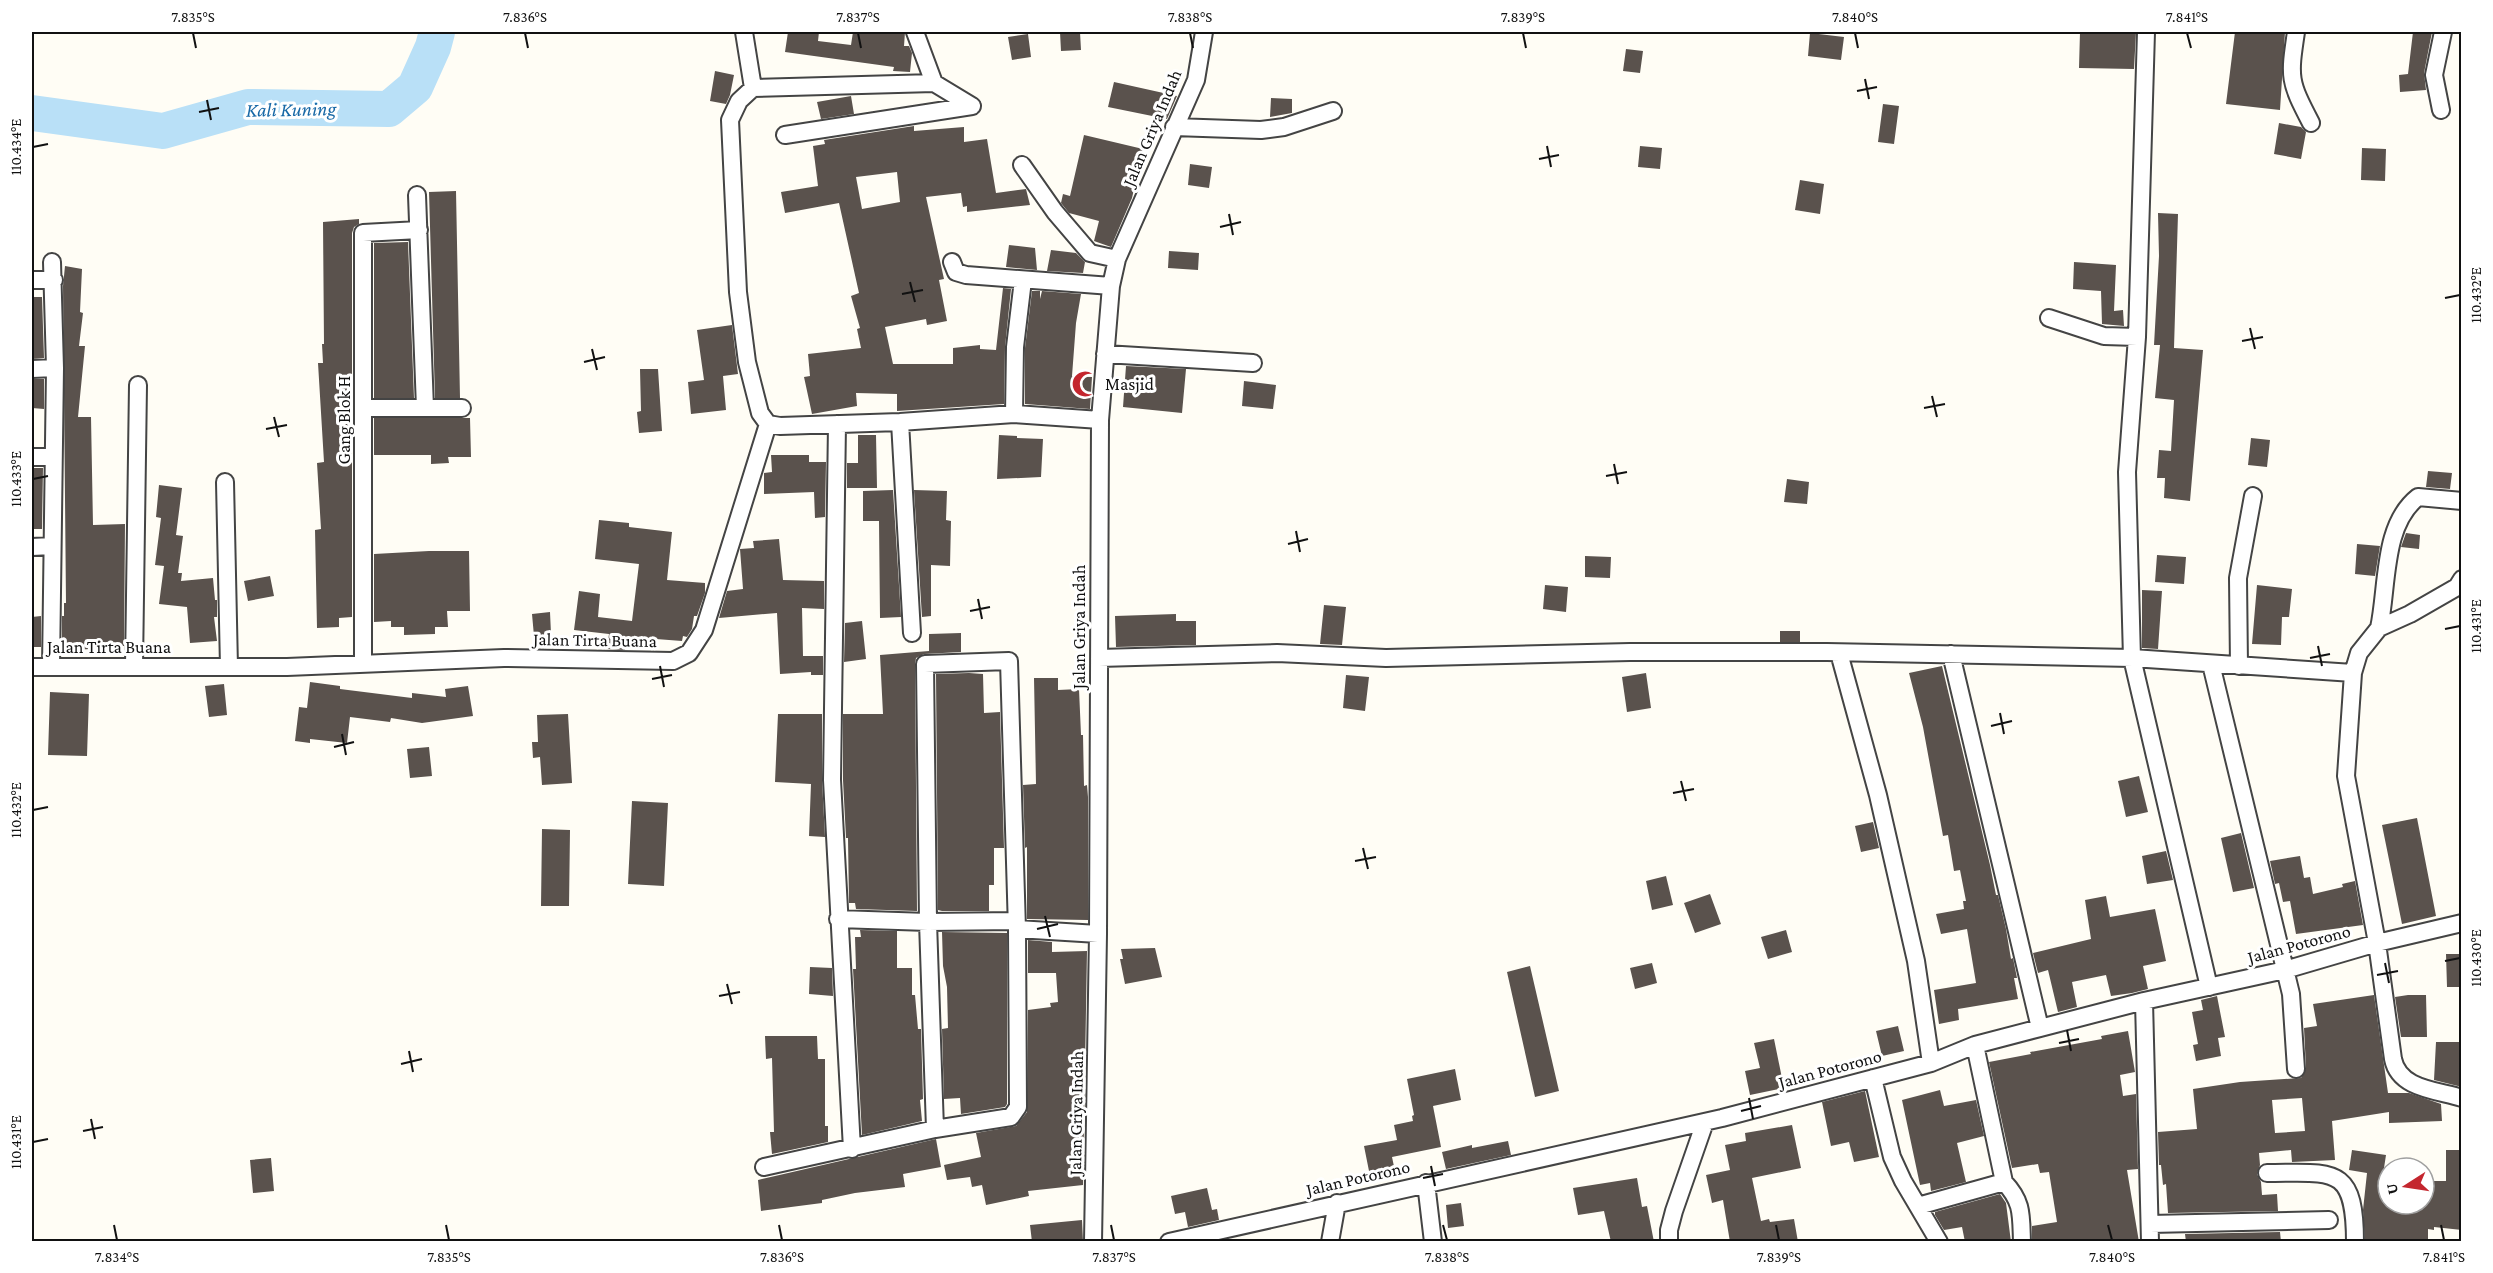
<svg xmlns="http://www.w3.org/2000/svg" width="2493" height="1273" font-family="'Crimson Pro',serif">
  <rect width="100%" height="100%" fill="#fffdf5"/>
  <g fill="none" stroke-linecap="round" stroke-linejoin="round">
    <path stroke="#b9e0f7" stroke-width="36" d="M32 113 163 131 248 107 389 109 415 87 433 47 437 32"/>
  </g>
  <path fill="#5a524d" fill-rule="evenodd" d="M788 32H819L818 41 851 45 853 32H905L904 46H909L912 53 910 72 893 71 894 67 785 52Z
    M1060 32H1080L1081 50 1061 51Z
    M2080 32H2136L2134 69 2079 68Z
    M2235 32H2285L2280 110 2226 104Z
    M2413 32H2432L2424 73 2426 90 2400 92 2399 75 2408 74Z
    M1810 33 1844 37 1841 60 1808 56Z
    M1028 34 1031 57 1012 60 1008 37Z
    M1626 49 1643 51 1640 73 1623 71Z
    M715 71 734 75 730 95 726 104 710 101Z
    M1114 82 1177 96 1167 119 1108 107Z
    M851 96 854 114 821 119 817 102Z
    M1271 98 1292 99V113L1270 117Z
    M1883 104 1899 106 1894 144 1878 142Z
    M2279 123 2301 127 2306 132 2301 159 2274 154Z
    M914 126V131L964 127V142L987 139 996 193 1026 189 1030 205 967 212V206L963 207 961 193 926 197 944 279 939 280 947 321 927 325 926 319 885 327 893 364H953V348L980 345V349L996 350 1003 288 1011 289 1005 347 1004 404 897 411V394L856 393 857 406 812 414 804 377 810 376 808 354 861 348 857 329 860 328 851 296 859 293 839 203 785 213 781 192 818 186 813 146 825 144 824 140ZM897 172 900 202 862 209 856 177Z
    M1084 135 1143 149 1132 198 1111 247 1094 241 1099 221 1069 213 1061 203 1063 194 1070 196Z
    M1640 146 1662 148 1660 169 1638 167Z
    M2362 148 2386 149 2385 181 2361 180Z
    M1190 164 1212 167 1209 188 1188 185Z
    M1800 180 1824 184 1820 214 1795 210Z
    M456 191 460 398H435L429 192Z
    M2158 213 2178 214 2174 348 2203 350 2190 501 2164 498 2165 478H2157L2159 450 2171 451 2174 400 2155 398 2160 345H2154L2159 256Z
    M359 219V224L354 227 352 233V617L339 618V627L317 628 315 530 321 529 317 463 324 462 318 363H323L322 344H324L323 222Z
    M408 242 414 398H374V243Z
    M1009 245 1035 248 1037 270 1006 267Z
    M1051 250 1076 253 1085 262 1083 273 1047 271Z
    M1169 251 1199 253 1198 270 1168 268Z
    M2074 262 2116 265 2114 311 2123 310 2124 326 2102 324 2101 291 2073 289Z
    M65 266 82 269 80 312 83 313 79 346H85L78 417H91L93 525 125 524 124 646H93V649L65 650V646H62V616H64V603H66L63 286Z
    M1032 291H1040V299L1042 291 1081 294 1076 323 1072 376 1092 377 1090 409 1025 404V348Z
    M32 297H42L44 358 32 359Z
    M732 325 738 374 723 376 726 410 691 414 688 382 704 380 697 330Z
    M1126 366 1186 369 1182 413 1123 407Z
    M640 369H658L662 431 639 433 637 412 641 411Z
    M32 379H44V409L32 408Z
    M1244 381 1276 385 1273 409 1242 406Z
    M374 418H470L471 457H448L449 463 431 464V455H374Z
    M858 435H876L877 488H847V463H858Z
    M999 435 1017 436V438L1043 439 1041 477 997 479Z
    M2251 438 2270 440 2267 467 2248 465Z
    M771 455H809V462H826L825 517 815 518 814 492 764 494V473L772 472Z
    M32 468H43L42 529H32Z
    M2428 471 2452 473 2450 489 2426 487Z
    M1787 479 1809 482 1807 504 1784 502Z
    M159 485 182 488 176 535 183 536 178 573H182L181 581 213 578 215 600H217V617H214L217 641 190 643 187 607 159 604 164 566 155 565 161 518 156 517Z
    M893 490 901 617 880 618 879 521H863V491Z
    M914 490 947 491 946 520 951 521 950 566 931 565V616L922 617Z
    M599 520 629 523V527L672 532 667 580 705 583V593L697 616H694L692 629 687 637 683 636 682 641 656 639 655 647 626 644 625 650 607 649 609 634 574 630 579 591 600 594 598 617 632 621 639 564 595 559Z
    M2406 533 2420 535 2419 549 2401 547Z
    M779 539 783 580 824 581V609L802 608 803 656H823V675H811V672L780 674 777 613 719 618 727 591 743 589 740 549 754 548 753 541Z
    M2357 544 2380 546 2375 576 2355 574Z
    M429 551H469L470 611H447L448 627H435V634L404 635V627H391V621L374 622V554Z
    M2157 555 2186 557 2184 584 2155 582Z
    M1585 556 1611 557 1610 578 1585 577Z
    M270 576 274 596 248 601 244 581Z
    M1545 585 1568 587 1566 612 1543 609Z
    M2257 585 2292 589 2289 617H2282L2281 645 2252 644Z
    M2142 590 2162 591 2158 649 2142 648Z
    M1324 605 1346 607 1342 645 1320 644Z
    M550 612 551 634 534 636 532 614Z
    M1176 614V621H1196V645L1116 647 1115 616Z
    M41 616V647H32V617Z
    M862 621 866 659 844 662 845 623Z
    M1780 631H1800V642H1780Z
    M961 633V652L924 654 916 658 915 664 917 911 856 909 855 903H849L848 838H846L843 780V714H883L880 655 929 651V634Z
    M1942 666 1990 865 1996 895H1998L2006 929 2011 959 2013 958 2017 978H2014L2018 999 1958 1009 1959 1020 1939 1024 1934 990 1976 983 1967 929 1941 934 1936 914 1964 909 1963 901H1966L1960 870 1954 871 1948 835 1943 836 1923 727 1909 673Z
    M969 673 983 674 984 713 1000 712 1004 848H994V885H989V911H942L938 910 936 674Z
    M1646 673 1651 708 1627 712 1622 677Z
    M1346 675 1369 677 1365 711 1343 708Z
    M1034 678H1058V690L1079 689 1081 735H1083L1084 786 1087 785 1088 797V920L1027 919V847L1025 848 1023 785 1036 784Z
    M310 682 340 686V689L412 698V693L446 697 445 689 468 686 473 716 422 723 391 718 390 722 350 717 347 743 310 739V743L295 741 299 707 307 708Z
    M224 684 227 715 209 717 205 686Z
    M50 692 89 694 87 756 48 755Z
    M568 714 572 783 542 785 540 757 533 758 532 742H538L537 715Z
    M778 714H822V780L825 837 809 836 811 784 775 782Z
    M429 747 432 776 410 778 407 749Z
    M2139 776 2148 812 2126 817 2118 781Z
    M632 801 668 803 664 886 628 884Z
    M2417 818 2436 916 2402 924 2382 825Z
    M1873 822 1879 848 1861 852 1855 826Z
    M542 829 570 830 569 906H541Z
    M2241 833 2254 888 2233 892 2221 838Z
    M2166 851 2173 880 2147 884 2142 856Z
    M2300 856 2304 878 2310 877 2313 894 2343 887 2342 884 2355 881 2363 925 2296 934 2290 901 2283 902 2279 883 2275 884 2270 861Z
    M1666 876 1673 905 1652 910 1646 881Z
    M1710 894 1721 924 1695 933 1684 903Z
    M2106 896 2110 917 2155 909 2166 961 2143 966 2148 989 2132 993 2111 996 2106 975 2072 982 2077 1007 2058 1012 2048 970 2038 973 2033 953 2091 939 2085 900Z
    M860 930 897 931V968H912V995H915L918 1029H921L923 1099 920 1100 922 1121 862 1135 853 969H856L855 937H861Z
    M1786 930 1792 952 1768 959 1761 937Z
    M942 932 1007 933V1104L1005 1107 961 1114 960 1098 944 1099 942 1029 948 1028 947 987 943 966Z
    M1028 940 1052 942V952L1087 951 1083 1185 1028 1191 1029 1196 986 1205 982 1185 972 1187 970 1177 947 1180 944 1165 981 1157 976 1133 1016 1126 1027 1112 1028 1010 1051 1007 1050 1003 1058 1002 1056 973H1028Z
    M1155 948 1162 977 1125 984 1120 959H1123L1121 949Z
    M2446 954H2462V987H2447Z
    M1652 963 1657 983 1635 989 1630 968Z
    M1530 966 1559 1091 1535 1097 1507 972Z
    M810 967 832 968 833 996 809 994Z
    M2374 995 2388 1093H2409L2441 1104 2442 1121 2389 1123V1112L2332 1121 2335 1160 2292 1162 2291 1150 2259 1153 2260 1165 2257 1174 2261 1182 2262 1195 2277 1194 2278 1211 2168 1213 2166 1184 2163 1185 2161 1165H2159L2158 1132 2197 1129 2193 1089 2240 1082 2301 1078 2306 1068 2304 1028 2317 1026 2313 1004ZM2302 1098 2305 1131 2275 1133 2272 1100Z
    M2408 995H2426L2427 1037H2401L2395 997Z
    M2217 996 2225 1037 2218 1038 2221 1056 2196 1061 2193 1045 2198 1044 2192 1012 2203 1010 2201 1000Z
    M1898 1026 1904 1051 1882 1056 1876 1031Z
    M2128 1031 2135 1072 2120 1075 2123 1096 2136 1094 2138 1169 2127 1170 2139 1242H2032V1226L2057 1222 2049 1172 2040 1173 2038 1164 2012 1168 1989 1062 2031 1054 2030 1052 2102 1039 2101 1036Z
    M765 1036H817L818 1059H825V1126H828V1142L772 1154 770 1132H774L772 1058 766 1059Z
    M1774 1039 1784 1088 1750 1095 1745 1071 1760 1068 1754 1043Z
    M2436 1042H2462V1087L2434 1080Z
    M1455 1069 1461 1100 1433 1106 1441 1147 1392 1157 1396 1176 1371 1181 1364 1146 1397 1140 1394 1125 1413 1121 1412 1116 1414 1115 1407 1079Z
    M1940 1090 1944 1106 1976 1100 1984 1136 1957 1143 1966 1182 1931 1191 1930 1183 1920 1185 1902 1100Z
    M1865 1091 1879 1157 1854 1162 1849 1142 1831 1146 1822 1102Z
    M1792 1125 1801 1168 1752 1178 1761 1221 1769 1219 1770 1222 1794 1219 1798 1242H1730L1723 1200 1712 1203 1706 1175 1730 1170 1725 1145 1746 1141 1745 1133Z
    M936 1139 941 1167 903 1174 905 1187 855 1193 822 1200V1203L761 1211 758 1180Z
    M1508 1141 1511 1155 1446 1169 1442 1152 1472 1145V1148Z
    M2352 1150 2386 1155 2382 1181 2388 1182V1204H2424V1181H2446V1150H2462V1230L2434 1227V1230L2428 1229V1242H2365L2363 1210 2367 1173 2349 1170Z
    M271 1158 274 1191 253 1193 250 1160Z
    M1637 1178 1642 1207 1647 1206 1654 1242H1611L1604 1211 1578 1215 1573 1188Z
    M1207 1188 1212 1210 1217 1209 1219 1220 1188 1227 1185 1212 1175 1214 1171 1196Z
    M2000 1194 2006 1203 2011 1242H1965L1962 1227 1944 1230 1935 1215V1212Z
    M1461 1203 1464 1226 1448 1228 1446 1205Z
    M1082 1220 1083 1242H1032L1030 1225Z
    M2280 1232 2281 1242H2186L2185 1234Z"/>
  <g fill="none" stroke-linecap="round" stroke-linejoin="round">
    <g stroke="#444" stroke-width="20">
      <path id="minor" d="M744 32 753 88
        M915 32 934 83
        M2146 32 2137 337 2127 472 2132 658 2209 987
        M2296 32C2289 78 2289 81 2311 123
        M2441 110 2434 75 2443 32
        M1174 127 1261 130 1284 127 1333 111
        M785 135 972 106
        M1022 165 1055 212 1090 253 1117 259
        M417 195 425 408
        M952 262 956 272 966 275 1111 286
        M32 280H54
        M2049 318 2104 336 2137 337
        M1105 354 1253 363
        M32 369 55 368
        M363 408H462
        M1014 414 1015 347 1023 280
        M900 422 912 633
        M768 424 760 413 747 362 738 292 730 120 739 101 753 88 934 83 972 106
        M837 424 832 780 852 1149
        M32 457H53
        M225 482 229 667
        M2462 501 2418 497C2382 525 2388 587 2379 628L2410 614 2457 587 2462 579
        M32 547 52 546
        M2379 628 2359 653 2353 673 2346 776 2377 943 2393 1059C2399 1089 2436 1090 2462 1098
        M1839 653 1878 795 1916 961 1931 1063
        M1951 654 2040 1028
        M1099 658 1277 653 1386 658 1630 652H1827L2132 658 2353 673
        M363 663V233L419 230
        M2211 664 2291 994 2296 1069
        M134 666 138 385
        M2239 666 2238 578 2253 496
        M32 667H287L504 658 673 661 689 653 704 630 768 424 780 426 900 422 1014 414 1100 420
        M51 667 55 368 52 262
        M838 919 928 922 1015 921
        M1017 929 1098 934
        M2144 1001 2150 1242
        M1975 1045 2004 1182C2023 1202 2021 1215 2022 1242
        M1873 1078 1892 1157 1903 1181 1939 1242
        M764 1167 935 1129 1011 1117 1018 1107 1017 929 1009 661 925 664 928 922 935 1129
        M2267 1173C2333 1173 2355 1164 2355 1242
        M1426 1183 1433 1242
        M1918 1206 2004 1182
        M2150 1224 2329 1220
        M1093 1242 1098 934 1100 420 1111 286 1117 259 1196 80 1204 32
        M1169 1242 1722 1118 1931 1063 1975 1045 2040 1028 2144 1001 2285 970 2377 943 2462 923
        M1330 1242 1337 1203
        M1669 1242V1230L1674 1211 1705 1122"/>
    </g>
    <use href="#minor" stroke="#fff" stroke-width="16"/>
  </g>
  <path fill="none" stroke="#111" stroke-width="2" d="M193 33 196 48M525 33 528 48M858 33 861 48M1190 33 1193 48M1523 33 1526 48M1855 33 1858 48M2187 33 2191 48M1865 79 1869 99M1857 91 1877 87M207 100 211 120M199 112 219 108M1547 146 1551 167M33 147 48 144M1539 159 1559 155M1229 214 1233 235M1220 227 1241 222M910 282 915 302M902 294 923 290M2445 298 2460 295M2250 328 2255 349M2242 341 2263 337M592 349 597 370M584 362 605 357M1932 396 1937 417M1924 408 1945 404M274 417 279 437M266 429 287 425M1614 464 1618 484M1606 476 1627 472M33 479 48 476M1296 531 1300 552M1288 544 1308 539M978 599 982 619M970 611 990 607M2445 629 2460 626M2318 646 2322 666M2310 658 2330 654M660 666 664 687M652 679 672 675M2000 713 2004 734M1991 726 2012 721M342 734 346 755M334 747 354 742M1681 781 1686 801M1673 793 1694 789M33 810 48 807M1363 848 1368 869M1355 861 1376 857M1045 916 1050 937M1037 929 1058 924M2445 961 2460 958M2385 963 2389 983M2377 975 2398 971M727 984 732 1004M719 996 740 992M2067 1030 2071 1051M2059 1043 2079 1039M409 1051 413 1072M401 1064 422 1059M1749 1098 1753 1119M1741 1111 1761 1106M91 1119 95 1139M83 1131 103 1127M33 1142 48 1139M1431 1166 1435 1186M1423 1178 1443 1174M114 1225 117 1240M446 1225 449 1240M779 1225 782 1240M1111 1225 1114 1240M1443 1225 1447 1240M1776 1225 1779 1240M2108 1225 2112 1240M2441 1225 2444 1240"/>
  <defs>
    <g id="mosque-bare" transform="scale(2.07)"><path d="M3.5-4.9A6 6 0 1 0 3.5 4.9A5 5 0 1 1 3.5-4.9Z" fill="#c4262e" stroke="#fff" stroke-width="2.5" paint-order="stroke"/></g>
  </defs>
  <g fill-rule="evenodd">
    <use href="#mosque-bare" x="1085" y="384"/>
  </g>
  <g text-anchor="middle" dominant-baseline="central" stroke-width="6" stroke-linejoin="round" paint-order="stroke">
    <g font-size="18" fill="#111" stroke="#fff">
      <text transform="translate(1152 128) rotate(-67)">Jalan Griya Indah</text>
      <text transform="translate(344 420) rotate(-90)">Gang Blok H</text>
      <text transform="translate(1079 627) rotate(-90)">Jalan Griya Indah</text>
      <text transform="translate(595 640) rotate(1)">Jalan Tirta Buana</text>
      <text x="109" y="647">Jalan Tirta Buana</text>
      <text transform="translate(2299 944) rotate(-15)">Jalan Potorono</text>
      <text transform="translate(1830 1069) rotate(-15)">Jalan Potorono</text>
      <text transform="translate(1076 1113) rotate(-89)">Jalan Griya Indah</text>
      <text transform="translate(1358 1178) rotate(-13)">Jalan Potorono</text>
    </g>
    <g font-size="18" fill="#111" stroke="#fff" text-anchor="start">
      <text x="1105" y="384">Masjid</text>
    </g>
    <g font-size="20" font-style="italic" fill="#1768a6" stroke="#fff">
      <text transform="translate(291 109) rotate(-1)">Kali Kuning</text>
    </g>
  </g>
  <rect width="2493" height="1273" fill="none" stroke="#ffffff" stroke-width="66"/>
  <g transform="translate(2406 1186) rotate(258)"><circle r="28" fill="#ffffff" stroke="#a0a0a0" stroke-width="1.5"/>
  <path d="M0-4.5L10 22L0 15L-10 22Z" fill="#c4262e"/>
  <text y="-9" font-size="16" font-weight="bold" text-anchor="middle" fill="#111111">U</text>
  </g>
  <rect x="33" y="33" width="2427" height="1207" fill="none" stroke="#111" stroke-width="2"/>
  <g font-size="15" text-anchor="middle" fill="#111">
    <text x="193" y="22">7.835°S</text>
    <text x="525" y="22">7.836°S</text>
    <text x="858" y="22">7.837°S</text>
    <text x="1190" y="22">7.838°S</text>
    <text x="1523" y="22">7.839°S</text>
    <text x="1855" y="22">7.840°S</text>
    <text x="2187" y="22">7.841°S</text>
    <text transform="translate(16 147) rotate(-90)" y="5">110.434°E</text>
    <text transform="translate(2476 295) rotate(-90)" y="5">110.432°E</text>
    <text transform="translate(16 479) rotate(-90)" y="5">110.433°E</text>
    <text transform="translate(2476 626) rotate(-90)" y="5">110.431°E</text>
    <text transform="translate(16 810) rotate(-90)" y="5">110.432°E</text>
    <text transform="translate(2476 958) rotate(-90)" y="5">110.430°E</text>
    <text transform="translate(16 1142) rotate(-90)" y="5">110.431°E</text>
    <text x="117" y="1262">7.834°S</text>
    <text x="449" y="1262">7.835°S</text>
    <text x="782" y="1262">7.836°S</text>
    <text x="1114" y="1262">7.837°S</text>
    <text x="1447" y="1262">7.838°S</text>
    <text x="1779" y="1262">7.839°S</text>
    <text x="2112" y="1262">7.840°S</text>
    <text x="2444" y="1262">7.841°S</text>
  </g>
</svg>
